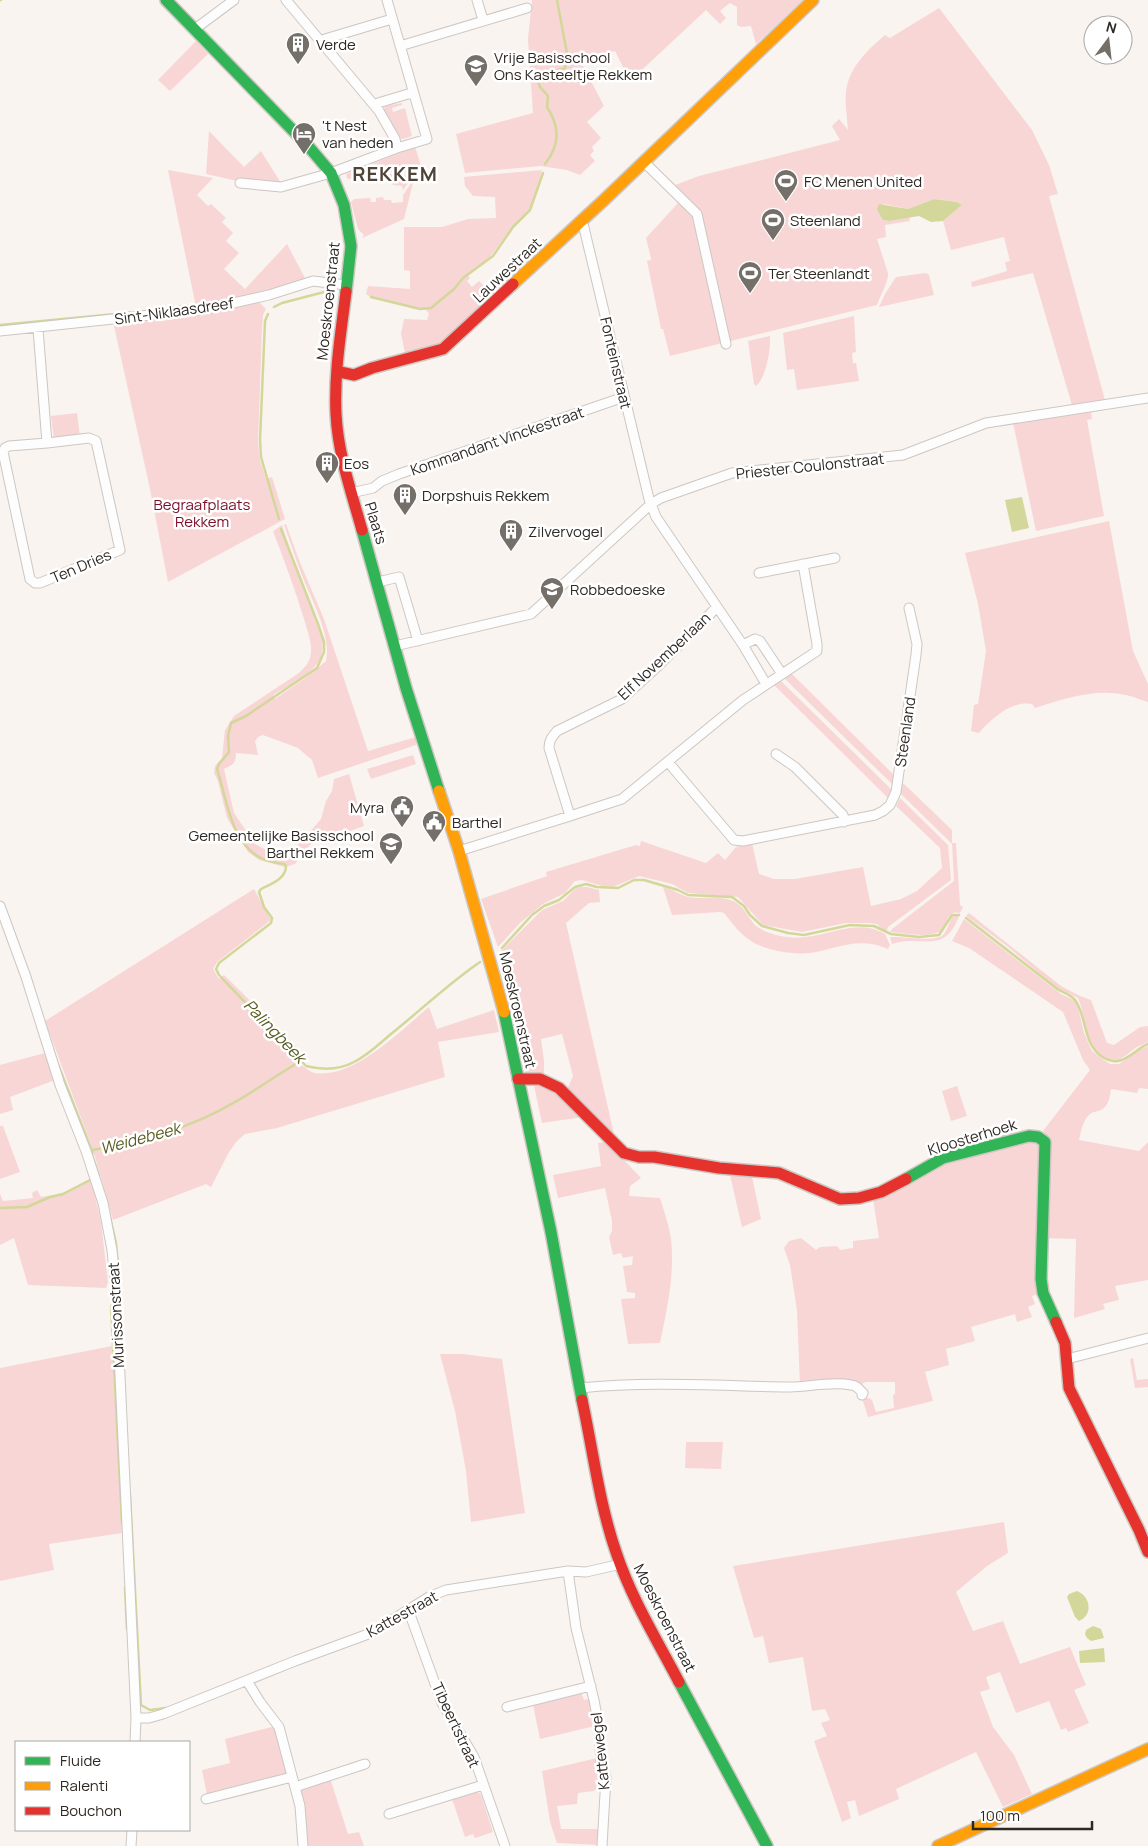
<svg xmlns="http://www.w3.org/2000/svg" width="1148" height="1846" font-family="Manrope,sans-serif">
  <rect width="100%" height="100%" fill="#f9f4ef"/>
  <path fill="#f8d6d6" d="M532 0H803L756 44 751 26 741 27 737 25V7L730 3 720 11 726 18 720 24 706 10 630 81 615 51 582 64 604 106 587 122 601 138 592 147 594 151 590 155 595 161 580 175 567 170 540 166 465 173 456 134 533 113 528 39Z
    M939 8 1032 130 1049 165 1058 194 1049 196 1105 400 1072 405 1033 273 972 287 971 282 1007 271 1005 262 1010 261 1004 237 951 250 943 221 962 205 957 202 934 199 908 209 884 204 877 210 883 220 889 221 909 217 910 221 885 225 886 237 877 239 888 273C889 281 880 296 877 305L670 356 663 329H661L647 261 651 260V258L646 238 678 203 645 169 652 162 675 185 699 176 840 140 832 126 839 119 848 130C847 116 844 99 847 86 852 64 869 49 885 35L890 38Z
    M196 41 208 54 170 91 158 80Z
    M402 103V105L392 108 393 112 405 108 412 136 403 139 399 138 383 112 385 106Z
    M209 131 244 167 261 151 281 183 237 181 206 174Z
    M415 147 423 172H388L349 179 347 178 346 174Z
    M168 170 213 178 197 195 208 206 211 204 226 218 222 222 233 233 226 241 239 253 224 269 245 289 287 244 306 280 227 301 196 307Z
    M542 170 537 190 530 208 512 227 487 261 467 274 470 278 467 281 472 287 479 281 487 289 483 292 481 298 487 303 444 343 405 353 401 334 404 319 427 320 429 314 426 310 371 297 366 294 368 286 410 289V271L404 270V227H442L468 219 496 218 495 197 473 196 465 186 464 177Z
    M390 174 413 176 403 190 402 186 393 185 391 182 390 177 382 178V181L352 182 354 180Z
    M414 179 404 219 362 238 364 235 358 229 351 202 354 199 370 198 371 202H376V198L383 197 384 200H391L392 203 403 202V195Z
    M926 273 929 275 934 295 879 307 885 294 896 277Z
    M259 302 266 309 263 315 262 330 258 442 260 460 266 479 272 477 285 519 168 582 150 489 114 326 198 314Z
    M854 316 856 352 852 353 853 363H856L859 381 797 390 794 369 787 370 783 333Z
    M770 336C771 349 766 378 756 386L754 384 748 341Z
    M1091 410 1092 419 1087 420 1104 516 1036 531 1013 423Z
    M77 413 80 436 54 439 51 416Z
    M1109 521 1133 651 1148 684V702C1141 700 1133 696 1125 695 1096 688 1063 699 1035 708L1032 704C1012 700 991 719 979 733L971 731 974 705 978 704 986 651 978 604 965 553Z
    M286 524 299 560 324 619 368 751 416 737V745L318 778 312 760 298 748 263 735 258 737 255 741 258 755 236 753C236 763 233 765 224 769L234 813 255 844 268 851 287 852 300 843 321 819 326 801 332 791 334 779 349 774 364 826 327 839 325 832 314 840 295 864 285 867 259 860 248 852 227 818 218 781 214 773 215 766 222 758 225 730 234 716 299 673C305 667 310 662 311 653 312 642 307 630 304 619 295 589 284 560 273 531L282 525 293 558 323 641C322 648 323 655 319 661 312 674 286 687 273 695L275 699 308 676 326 661C332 635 310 597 301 573 295 557 290 541 284 525Z
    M791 673 895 776 894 786 784 678Z
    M780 680 893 791 889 799 773 684Z
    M413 755 416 764 371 779 367 769Z
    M903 783 952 830V843H956L960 905 963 907 960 913C944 909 950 927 939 932 928 938 903 933 890 932L892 929 954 881 952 844 900 793Z
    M900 798 948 845 951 880 888 927 886 933 877 924 870 923H846L802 932 763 925 738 897 688 893 672 884 639 876 613 887 602 886 582 880 575 881 565 893 543 904 520 923 498 947 481 899 547 876 546 872 636 845 640 846 641 841 706 863 718 853 725 860 736 847 752 843 759 874 774 879H795L863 867 871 906 901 899 917 891 942 868 940 848 896 806Z
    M580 887H587L599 890 600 902 589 903 566 923 616 1143 567 1090 573 1076 562 1034 541 1039 544 1061V1075L526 1074 499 953 542 910 563 901 575 889Z
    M663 887C672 889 679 894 688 897 702 900 719 895 733 901 744 905 748 918 756 926 764 932 778 936 788 937 821 942 854 915 885 934L890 945 888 949C859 936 839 948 810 953 794 955 764 950 751 941 740 934 732 923 724 913L720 912 672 915Z
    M254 889 271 920 217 962 213 969 219 979 224 975 298 1048 305 1059 299 1063C303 1066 310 1072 315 1073 354 1079 401 1030 429 1007L437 1029 494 1010 499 1032 438 1042 445 1077 277 1128 245 1134 237 1141 229 1152 211 1187 206 1184 113 1220 93 1150 45 1021Z
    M969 913 1061 986 1080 996 1091 1000 1107 1043 1114 1045 1140 1027 1148 1026V1042L1137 1047 1118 1061C1084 1059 1088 1020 1078 998L1054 986 1007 946 966 916Z
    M953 916H959C944 956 923 934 892 944L890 937C902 936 933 942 942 936 947 932 949 921 953 916Z
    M964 919 1061 994 1074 1000 1078 1007 1084 1033 1092 1051 1104 1060 1110 1064H1119L1137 1051 1148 1046V1089L1139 1088 1137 1093 1111 1089C1110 1096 1109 1106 1101 1110 1098 1112 1093 1111 1090 1114 1083 1119 1081 1132 1079 1140L1139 1151 1148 1142V1280L1115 1286 1119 1300 1103 1304 1105 1309 1074 1318 1076 1239 1043 1238 1051 1141 1043 1131 1090 1070 1083 1060 1063 1012 969 948 952 941Z
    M45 1053 55 1080 10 1097 13 1110 0 1114V1065Z
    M533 1081 551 1087 583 1117 542 1123Z
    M957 1086 967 1116 951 1121 942 1091Z
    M0 1126H3L20 1172 0 1179Z
    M1021 1140 1040 1144 1041 1293 1032 1296 1035 1304 1028 1307 1032 1317 1017 1322 1015 1314 971 1327 975 1341 946 1349 949 1365 925 1372 933 1401 868 1417 862 1398H869L872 1400 876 1412 894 1408 893 1395 895 1394V1382H866L859 1385 800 1386 797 1310 790 1265 784 1248 789 1241 801 1238 816 1250 820 1247 837 1246 840 1250 853 1248V1241L879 1238 873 1199 944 1162Z
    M607 1142 641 1178 630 1186 629 1196 660 1198C664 1211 669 1225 671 1239 675 1274 667 1309 660 1343L628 1344 621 1299 635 1298V1293L627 1292 623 1266 632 1265 633 1256 623 1258 621 1253 613 1255 609 1237 612 1231V1221L605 1188 558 1198 553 1175 601 1166 598 1143Z
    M729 1171 751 1172 761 1219 742 1227Z
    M91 1179 101 1222 108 1282 106 1288 28 1285 14 1238 0 1245V1194L3 1201 33 1198 32 1193 37 1190 41 1197 61 1194Z
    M112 1346 122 1533 49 1544 54 1570 0 1581V1368Z
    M440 1354H463L502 1359 525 1513 471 1522 466 1471 455 1411Z
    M1133 1358 1137 1380 1148 1379V1387L1135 1388 1130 1359Z
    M686 1442H723L721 1469 685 1468Z
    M1004 1522 1008 1553 987 1566 956 1592 973 1631 1003 1621 1020 1664 1070 1647 1086 1685 1074 1690 1089 1723 1068 1732 1066 1728 1061 1730 1049 1701 1016 1713 1000 1672 986 1677 990 1689 980 1692 993 1727 1014 1755 1032 1794 1003 1807 976 1752 896 1789 899 1799 859 1816 855 1800 847 1802 851 1818 842 1822 814 1741 827 1736 821 1723 830 1720 825 1709 812 1711 803 1657 769 1663 763 1636 754 1638 733 1566Z
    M581 1692 584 1700 592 1698 595 1726 540 1739 533 1705Z
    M276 1726 288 1772 285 1775 207 1795 202 1770 230 1763 225 1739Z
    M597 1758 604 1784 594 1791 578 1793 577 1804 557 1806 561 1829H601L600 1845 557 1843 550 1822 542 1771Z
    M330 1778 348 1834 359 1832 364 1846H307L304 1809 299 1789Z
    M478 1792 481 1795 493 1832 475 1838 473 1834 465 1837 452 1799Z"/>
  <path fill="#d3d799" d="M934 199 957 202 962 205 943 221 931 222 919 216 889 221 883 220 877 210 879 204 908 209Z
    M1022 497 1029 528 1012 532 1005 500Z
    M1077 1591C1090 1596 1094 1614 1079 1621L1075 1617 1067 1597 1069 1594Z
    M1093 1626 1101 1629 1104 1638 1091 1641 1087 1638 1085 1634 1086 1630Z
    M1104 1648 1105 1662 1080 1663 1079 1651Z"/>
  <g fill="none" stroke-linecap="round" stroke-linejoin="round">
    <path stroke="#d3d799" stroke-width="2.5" d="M0 0H1
      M545 164C560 145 560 127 547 107L548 96 540 87 538 81 544 75 565 68 568 59 557 0
      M371 297 420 309 431 308 454 289 463 278 493 256 513 227 530 210 543 173
      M274 307 282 303 328 291
      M159 309 194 305
      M268 314 265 321 260 440 261 457 279 519
      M0 325 147 311
      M281 529 318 624 324 642V652L317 668 246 716 231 723 228 736 229 752 219 764 217 769C227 799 230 842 261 858 268 862 276 863 284 864L286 866C286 879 271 884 261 889L259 892 264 907 272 918 271 923 219 963 216 969 219 975 306 1066C322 1070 339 1070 354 1062 368 1055 379 1044 391 1034 421 1010 448 984 480 962
      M966 918 1056 988C1061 992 1071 994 1075 1000 1088 1018 1082 1045 1104 1058 1108 1060 1113 1062 1118 1061 1129 1059 1138 1048 1148 1044
      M502 948 532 915 544 906 559 900 575 887 586 884 597 887 618 888 634 880H644L678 890 688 895 732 897 744 906 750 915 762 926 788 933 804 935 850 925 874 926 891 934 919 937 939 935 952 915H959
      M56 1059 92 1151
      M97 1177 99 1176 92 1155 93 1150C143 1141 191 1128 235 1102 258 1089 278 1074 301 1061
      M0 1208 27 1207 50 1197 63 1194 92 1179
      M109 1213 116 1243 119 1280
      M111 1306 122 1523
      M130 1495 141 1705 150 1710 166 1708
      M125 1588 127 1629"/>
    <g stroke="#ccc7c2" stroke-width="11">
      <path id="street" d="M286 0 379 111 395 139 397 148
        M477 0 483 20
        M195 29 234 0
        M322 43 325 39 392 19
        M400 46 527 8
        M375 106 378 103 408 94H413
        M644 162 697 214 726 344
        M240 183 281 187 331 173 397 148 427 139 387 0
        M580 222 584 227 585 232 649 499 656 517 743 645 766 684
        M38 329 47 443 9 446 5 448 3 452 30 579 35 583H40L120 550 96 441 89 438 47 443
        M0 331 207 309 269 295 313 281 346 285
        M351 493 373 488 382 481 399 474 624 397
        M759 573 835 558
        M378 582 399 577 418 641
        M743 645 755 639 760 641 782 674
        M395 646 531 614 651 504 661 498 732 473 903 455 986 423 1148 398
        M776 754 795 767 843 815 844 822
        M668 762 734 840 743 841 875 815 883 811 890 805 896 792 916 655 917 644 909 608
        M570 816 622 799 743 700 817 651V644L803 564
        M459 851 570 816 549 748C549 740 552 737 557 731L622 699 657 667 717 607
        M0 906 26 977 60 1085 86 1151 103 1203 112 1250 116 1290 136 1718 135 1742
        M1067 1359 1148 1338
        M580 1388C650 1381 720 1386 790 1387 809 1387 831 1381 851 1385 856 1385 859 1389 863 1393L862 1395
        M568 1571 576 1628 594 1700 599 1727 601 1763 606 1777 602 1846
        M408 1609 442 1703 474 1757 505 1846
        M247 1681 260 1702 279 1727 300 1806 303 1846
        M507 1707 591 1686
        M136 1718H149L163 1714 295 1661 371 1633 429 1597 446 1590 568 1571 586 1572 621 1564
        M295 1787 365 1764
        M206 1799 292 1777
        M389 1814 483 1785
        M131 1846 132 1830"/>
    </g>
    <g stroke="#ccc7c2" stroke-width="14">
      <path id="fast" d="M166 0 309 147 331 173 344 205 351 246 346 292
        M362 530 406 688 439 791
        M504 1012 551 1232 582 1400
        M906 1179 943 1158 1029 1136 1038 1137 1045 1142 1041 1279 1043 1293 1056 1322
        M679 1682 767 1846"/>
    </g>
    <g stroke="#ccc7c2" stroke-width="14">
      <path id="slow" d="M513 284 603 201 813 0
        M439 791 459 851 504 1012
        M938 1846 1148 1749"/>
    </g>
    <g stroke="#ccc7c2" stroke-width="14">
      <path id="jam" d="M346 292C341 332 334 373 336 414 338 454 351 491 362 530
        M340 372 354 375 372 368 443 349 513 284
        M518 1079H540L559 1088 624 1153 639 1157H654L719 1168 779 1173 840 1199 859 1198 881 1192 906 1179
        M1056 1322 1065 1343 1069 1388 1139 1530 1148 1552
        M582 1400C593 1450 599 1503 616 1552 631 1598 657 1640 679 1682"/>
    </g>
    <use href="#street" stroke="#fefdfd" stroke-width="9"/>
    <use href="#fast" stroke="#30b455" stroke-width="11"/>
    <use href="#slow" stroke="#ff9f0a" stroke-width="11"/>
    <use href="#jam" stroke="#e5322d" stroke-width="11"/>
  </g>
  <defs>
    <g id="building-pin" transform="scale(1.25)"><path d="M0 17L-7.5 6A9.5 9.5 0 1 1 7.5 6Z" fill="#756f6a" stroke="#fff"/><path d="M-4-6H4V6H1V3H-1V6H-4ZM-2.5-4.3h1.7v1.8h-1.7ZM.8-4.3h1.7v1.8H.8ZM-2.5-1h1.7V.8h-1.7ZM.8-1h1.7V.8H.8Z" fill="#fff"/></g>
    <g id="school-pin" transform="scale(1.25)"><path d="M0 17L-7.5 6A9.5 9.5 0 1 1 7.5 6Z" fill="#756f6a" stroke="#fff"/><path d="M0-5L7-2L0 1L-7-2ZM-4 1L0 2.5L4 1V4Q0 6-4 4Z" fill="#fff"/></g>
    <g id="hotel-pin" transform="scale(1.25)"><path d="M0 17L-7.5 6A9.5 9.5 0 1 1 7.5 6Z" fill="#756f6a" stroke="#fff"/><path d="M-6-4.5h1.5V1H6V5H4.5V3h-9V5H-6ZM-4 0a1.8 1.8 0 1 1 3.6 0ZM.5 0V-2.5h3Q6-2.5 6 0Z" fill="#fff"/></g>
    <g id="stadium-pin" transform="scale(1.25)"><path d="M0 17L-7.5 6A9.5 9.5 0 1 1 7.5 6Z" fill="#756f6a" stroke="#fff"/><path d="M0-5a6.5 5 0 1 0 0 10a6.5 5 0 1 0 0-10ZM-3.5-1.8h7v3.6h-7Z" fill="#fff"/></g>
    <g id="civic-pin" transform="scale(1.25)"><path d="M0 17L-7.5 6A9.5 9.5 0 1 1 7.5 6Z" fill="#756f6a" stroke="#fff"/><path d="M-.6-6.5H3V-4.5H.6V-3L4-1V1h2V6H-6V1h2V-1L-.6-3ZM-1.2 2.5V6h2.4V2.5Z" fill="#fff"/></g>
  </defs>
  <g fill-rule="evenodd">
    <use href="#building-pin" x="298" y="44"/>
    <use href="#school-pin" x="476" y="66"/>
    <use href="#hotel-pin" x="304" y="134"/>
    <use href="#stadium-pin" x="786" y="181"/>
    <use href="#stadium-pin" x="773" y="220"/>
    <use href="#stadium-pin" x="750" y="273"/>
    <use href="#building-pin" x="327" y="463"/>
    <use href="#building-pin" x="405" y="495"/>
    <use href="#building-pin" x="511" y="531"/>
    <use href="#school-pin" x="552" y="589"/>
    <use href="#civic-pin" x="402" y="807"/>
    <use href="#civic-pin" x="434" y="822"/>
    <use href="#school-pin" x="391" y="844"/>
  </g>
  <g text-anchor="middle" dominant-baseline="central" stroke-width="5" stroke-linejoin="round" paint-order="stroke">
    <g font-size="15" fill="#2e2823" stroke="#fff" text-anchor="start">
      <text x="316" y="44">Verde</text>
      <text x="494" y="57">Vrije Basisschool<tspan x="494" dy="17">Ons Kasteeltje Rekkem</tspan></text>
      <text x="322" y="125">'t Nest<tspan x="322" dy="17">van heden</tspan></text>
      <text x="804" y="181">FC Menen United</text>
      <text x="790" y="220">Steenland</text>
      <text x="768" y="273">Ter Steenlandt</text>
      <text x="344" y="463">Eos</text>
      <text x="422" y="495">Dorpshuis Rekkem</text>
      <text x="528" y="531">Zilvervogel</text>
      <text x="570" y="589">Robbedoeske</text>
      <text x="384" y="807" text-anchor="end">Myra</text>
      <text x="452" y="822">Barthel</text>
      <text x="374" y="835" text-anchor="end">Gemeentelijke Basisschool<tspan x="374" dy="17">Barthel Rekkem</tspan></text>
    </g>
    <g font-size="15" fill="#2e2823" stroke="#fff">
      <text transform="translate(507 270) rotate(-43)">Lauwestraat</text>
      <text transform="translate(328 301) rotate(-84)">Moeskroenstraat</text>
      <text transform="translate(174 311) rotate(-8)">Sint-Niklaasdreef</text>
      <text transform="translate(616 363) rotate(77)">Fonteinstraat</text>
      <text transform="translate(497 441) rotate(-19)">Kommandant Vinckestraat</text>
      <text transform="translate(810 466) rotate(-6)">Priester Coulonstraat</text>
      <text transform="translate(376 523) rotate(73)">Plaats</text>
      <text transform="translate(81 566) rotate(-23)">Ten Dries</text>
      <text transform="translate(664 656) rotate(-43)">Elf Novemberlaan</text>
      <text transform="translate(905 732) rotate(-82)">Steenland</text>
      <text transform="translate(518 1010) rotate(77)">Moeskroenstraat</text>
      <text transform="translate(972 1137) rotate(-17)">Kloosterhoek</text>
      <text transform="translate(116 1315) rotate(-93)">Murissonstraat</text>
      <text transform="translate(402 1614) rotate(-29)">Kattestraat</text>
      <text transform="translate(665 1618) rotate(63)">Moeskroenstraat</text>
      <text transform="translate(456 1725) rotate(65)">Tibeertstraat</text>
      <text transform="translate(600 1751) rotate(-96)">Kattewegel</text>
    </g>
    <g font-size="15" fill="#7c0e28" stroke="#fff">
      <text x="202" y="504">Begraafplaats<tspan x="202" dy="17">Rekkem</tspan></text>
    </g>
    <g font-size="16" font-style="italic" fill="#575b1c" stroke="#fff">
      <text transform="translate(275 1031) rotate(46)">Palingbeek</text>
      <text transform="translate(140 1138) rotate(-15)">Weidebeek</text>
    </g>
    <g font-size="20" font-weight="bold" letter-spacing="1" fill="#504338" stroke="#fff">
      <text x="395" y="173">REKKEM</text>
    </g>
  </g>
  <rect x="15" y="1741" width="175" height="90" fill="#ffffff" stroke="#aba9a7"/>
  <rect x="25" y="1757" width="25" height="8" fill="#30b455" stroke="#aba9a7"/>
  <text x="60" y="1766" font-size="15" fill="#2e2823">Fluide</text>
  <rect x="25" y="1782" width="25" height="8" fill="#ff9f0a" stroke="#aba9a7"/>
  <text x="60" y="1791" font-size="15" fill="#2e2823">Ralenti</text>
  <rect x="25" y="1807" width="25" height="8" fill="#e5322d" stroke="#aba9a7"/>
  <text x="60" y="1816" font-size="15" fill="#2e2823">Bouchon</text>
  <g transform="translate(1108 40) rotate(15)"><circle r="24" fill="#ffffff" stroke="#aba9a7"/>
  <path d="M0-4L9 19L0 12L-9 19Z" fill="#756f6a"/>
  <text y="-8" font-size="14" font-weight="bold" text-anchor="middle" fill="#2e2823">N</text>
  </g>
  <path d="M973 1821v8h119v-8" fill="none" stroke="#2e2823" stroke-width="2.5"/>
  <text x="980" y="1821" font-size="15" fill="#2e2823" stroke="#ffffff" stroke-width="4" paint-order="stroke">100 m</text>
</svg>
